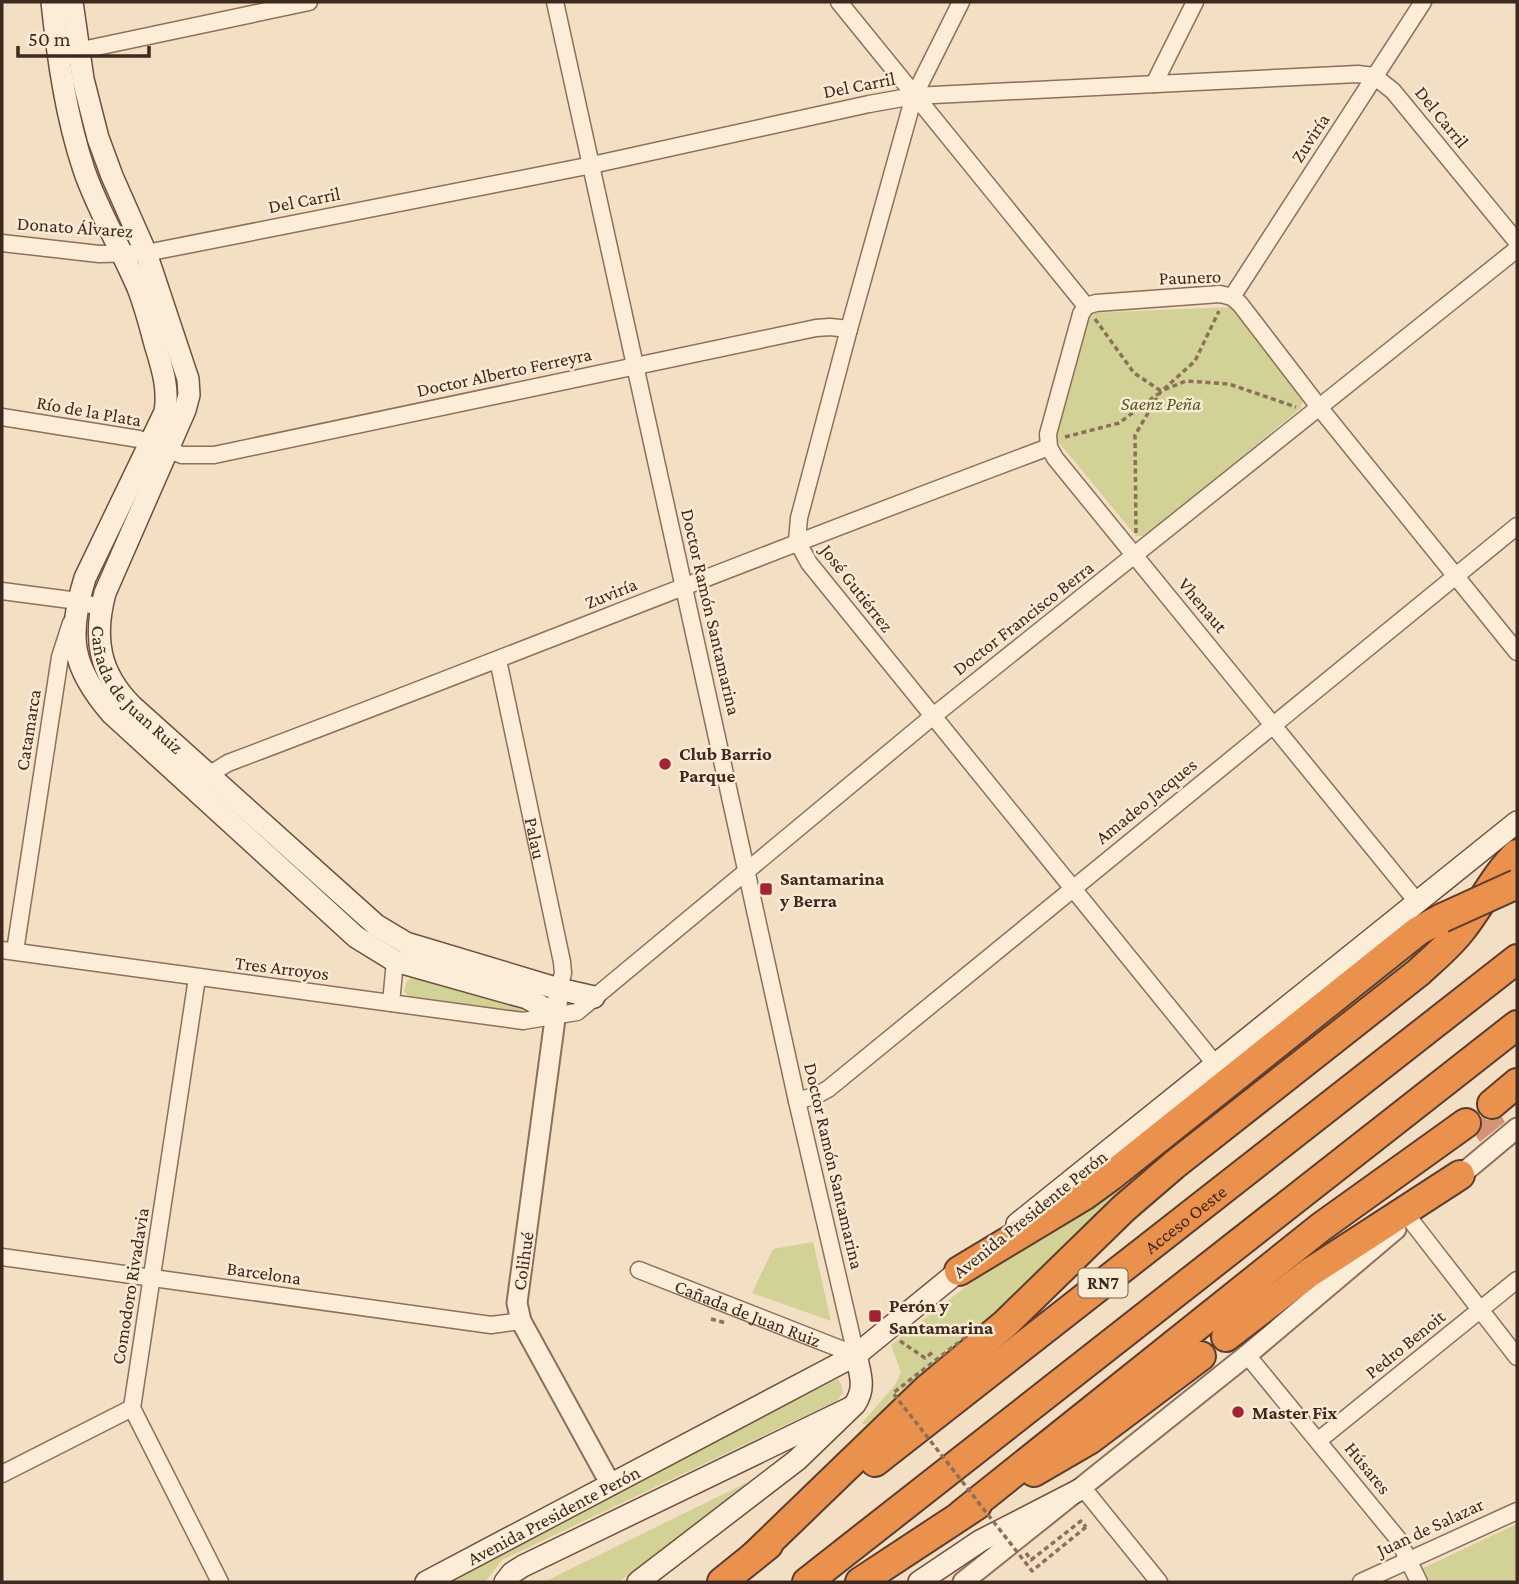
<svg xmlns="http://www.w3.org/2000/svg" width="1519" height="1584" font-family="'Crimson Pro',serif">
  <rect width="100%" height="100%" fill="#f2dfc4"/>
  <path fill="#d2d196" d="M1231 307 1303 398 1301 408 1145 536H1136L1056 439 1091 313Z
    M1458 915 1457 924 1298 1045 1128 1182 1046 1270 937 1369 865 1425 862 1423 895 1385 901 1373 891 1345 1014 1249Z
    M412 977 524 1008 523 1014 411 999 404 991 407 981Z
    M813 1242 831 1321 752 1293 773 1249Z
    M838 1379 841 1384 843 1393 836 1401 502 1560 485 1582H450L735 1430Z
    M746 1483 750 1488 618 1582H544Z
    M1517 1524V1582H1430L1423 1568Z"/>
  <path fill="#d49276" d="M1480 1116 1487 1120H1494L1502 1117 1505 1122 1480 1142 1476 1136 1481 1129Z"/>
  <g fill="none" stroke-linecap="round" stroke-linejoin="round">
    <g stroke="#8f6f58" stroke-width="19">
      <g id="minor">
        <path d="M555 2 797 1101 856 1355"/>
        <path d="M839 2 1086 306"/>
        <path d="M961 2 914 96 849 329 799 518 797 541 809 563 1216 1065"/>
        <path d="M68 53 309 2"/>
        <path d="M1154 84 1195 2"/>
        <path d="M2 243 99 254 146 253 592 165 869 104 914 96 1358 74 1374 76 1393 91 1517 242"/>
        <path d="M1232 297 1423 2"/>
        <path d="M1086 306 1081 314 1048 434 1049 447 1055 458 1418 903"/>
        <path d="M1086 306 1096 303 1220 294 1232 297 1240 304 1319 407 1517 652"/>
        <path d="M2 417 139 439 182 455H214L816 328 830 327 849 329"/>
        <path d="M2 591 78 601 101 608"/>
        <path id="s1" d="M498 660 562 962 563 973 559 989"/>
        <path d="M202 779 228 763C503 659 775 549 1049 447"/>
        <path d="M2 950 523 1021 577 1012 932 717 1517 249"/>
        <path d="M15 951 60 657 71 623"/>
        <path d="M197 978 132 1408 220 1582"/>
        <path d="M391 1003 395 961"/>
        <path d="M797 1101 817 1095 828 1089 1517 526"/>
        <path d="M1409 1218 1517 1357"/>
        <path d="M2 1257 491 1325 521 1321"/>
        <path id="s2" d="M639 1270 856 1355"/>
        <path d="M1247 1355 1398 1539 1419 1582"/>
        <path d="M1319 1440 1517 1280"/>
        <path d="M2 1474 132 1408"/>
        <path d="M1083 1488 1159 1582"/>
        <path d="M1361 1582 1517 1511"/>
      </g>
    </g>
    <g stroke="#8f6f58" stroke-width="23">
      <path id="tertiary" d="M559 989 517 1303 521 1321 611 1485
        M1451 1183 1517 1128
        M963 1582 1247 1355 1396 1229"/>
    </g>
    <g stroke="#714f3b" stroke-width="24">
      <g id="secondary">
        <path d="M52 2C58 59 66 116 84 170 98 211 121 248 138 288 145 306 150 325 155 344 162 367 169 388 165 412L85 578C67 637 71 667 112 714L356 937 395 961 527 998 556 1015"/>
        <path id="s3" d="M72 2 83 79 98 138 112 176 146 253 188 379 189 395 185 410 105 593C93 638 99 673 132 706L376 925 406 943 559 989 594 997"/>
        <path d="M1017 1224 1517 822"/>
        <path id="s4" d="M426 1582 856 1355 970 1262"/>
        <path d="M505 1582 512 1573 523 1566 850 1408"/>
        <path d="M638 1582 797 1460 855 1404C866 1388 860 1373 856 1355"/>
        <path d="M919 1582 980 1541 1083 1488"/>
      </g>
    </g>
    <g stroke="#5c3d2d" stroke-width="32">
      <g id="motorway">
        <path d="M1492 1104 1517 1083"/>
        <path d="M959 1271 1085 1195 1111 1176 1418 931 1442 918"/>
        <path d="M1226 1337 1309 1273 1460 1175"/>
        <path id="s5" d="M875 1462 1517 959"/>
        <path d="M1034 1472 1089 1440 1201 1356"/>
        <path d="M962 1514 1321 1227 1466 1123"/>
        <path d="M753 1557 926 1390 1005 1324 1124 1208 1174 1165 1419 972C1434 958 1450 945 1462 929 1481 905 1495 875 1517 854"/>
        <path d="M722 1582 768 1545"/>
        <path d="M807 1582 1517 1025"/>
        <path d="M860 1582 977 1505"/>
      </g>
    </g>
    <path stroke="#8f6f58" stroke-width="3.5" stroke-dasharray="5 3.5" stroke-linecap="butt" d="M1095 319 1134 373 1161 391
      M1164 389 1195 361 1219 311
      M1065 437 1119 423 1158 394
      M1136 533 1135 435 1161 391 1186 381 1229 384 1296 407
      M711 1319 726 1323
      M900 1341 925 1358 933 1352
      M1026 1553 1031 1560 1081 1521 1086 1527"/>
    <use href="#minor" stroke="#fcedd8" stroke-width="16"/>
    <use href="#tertiary" stroke="#fcedd8" stroke-width="19"/>
    <use href="#secondary" stroke="#fcedd8" stroke-width="21"/>
    <use href="#motorway" stroke="#e9914d" stroke-width="28"/>
    <g stroke="#5c3d2d" stroke-width="32" stroke-linecap="butt">
      <path id="motorway-bridge" d="M1442 918 1517 884"/>
    </g>
    <path stroke="#8f6f58" stroke-width="3.5" stroke-dasharray="5 3.5" stroke-linecap="butt" d="M962 1331 967 1336 893 1393 1032 1571 1086 1527"/>
    <use href="#motorway-bridge" stroke="#e9914d" stroke-width="28"/>
  </g>
  <g fill="#a42233" stroke="#f9ead4" stroke-width="2.5">
    <circle cx="665" cy="764" r="7"/>
    <rect x="759" y="882" width="14" height="14" rx="3.5"/>
    <rect x="868" y="1309" width="14" height="14" rx="3.5"/>
    <circle cx="1238" cy="1412" r="7"/>
  </g>
  <g text-anchor="middle" dominant-baseline="central" stroke-width="5" stroke-linejoin="round" paint-order="stroke">
    <rect fill="#f9ead4" stroke="#756354" stroke-width="2" x="1078.5" y="1268.5" width="49" height="29" rx="5"/>
    <g font-size="18" font-weight="bold" fill="#3d291d">
      <text x="1103" y="1283">RN7</text>
    </g>
    <g font-size="19" fill="#3d291d" stroke="#f9ead4">
      <text transform="translate(859 85) rotate(-11)">Del Carril</text>
      <text transform="translate(1442 117) rotate(51)">Del Carril</text>
      <text transform="translate(1310 138) rotate(-57)">Zuviría</text>
      <text transform="translate(304 200) rotate(-11)">Del Carril</text>
      <text transform="translate(75 227) rotate(4)">Donato Álvarez</text>
      <text transform="translate(1190 277) rotate(-2)">Paunero</text>
      <text transform="translate(504 372) rotate(-12)">Doctor Alberto Ferreyra</text>
      <text transform="translate(89 411) rotate(10)">Río de la Plata</text>
      <text transform="translate(857 588) rotate(52)">José Gutiérrez</text>
      <text transform="translate(611 593) rotate(-22)">Zuviría</text>
      <text transform="translate(1203 605) rotate(50)">Vhenaut</text>
      <text transform="translate(711 612) rotate(77)">Doctor Ramón Santamarina</text>
      <text transform="translate(1023 618) rotate(-38)">Doctor Francisco Berra</text>
      <text stroke="none"><textPath href="#s3" startOffset="738">Cañada de Juan Ruiz</textPath></text>
      <text transform="translate(28 730) rotate(-81)">Catamarca</text>
      <text transform="translate(1146 801) rotate(-39)">Amadeo Jacques</text>
      <text stroke="none"><textPath href="#s1" startOffset="182">Palau</textPath></text>
      <text transform="translate(282 968) rotate(7)">Tres Arroyos</text>
      <text transform="translate(834 1166) rotate(77)">Doctor Ramón Santamarina</text>
      <text transform="translate(1030 1214) rotate(-39)">Avenida Presidente Perón</text>
      <text stroke="none"><textPath href="#s5" startOffset="394">Acceso Oeste</textPath></text>
      <text transform="translate(523 1261) rotate(-82)">Colihué</text>
      <text transform="translate(264 1273) rotate(8)">Barcelona</text>
      <text transform="translate(130 1286) rotate(-81)">Comodoro Rivadavia</text>
      <text stroke="none"><textPath href="#s2" startOffset="117">Cañada de Juan Ruiz</textPath></text>
      <text transform="translate(1405 1344) rotate(-39)">Pedro Benoit</text>
      <text transform="translate(1368 1468) rotate(51)">Húsares</text>
      <text stroke="none"><textPath href="#s4" startOffset="144">Avenida Presidente Perón</textPath></text>
      <text transform="translate(1430 1527) rotate(-25)">Juan de Salazar</text>
    </g>
    <g font-size="19" font-style="italic" fill="#545c22" stroke="#f9ead4">
      <text x="1161" y="403">Saenz Peña</text>
    </g>
    <g font-size="19" font-weight="bold" fill="#3d291d" stroke="#f9ead4" text-anchor="start">
      <text x="679" y="753">Club Barrio<tspan x="679" dy="22">Parque</tspan></text>
      <text x="780" y="878">Santamarina<tspan x="780" dy="22">y Berra</tspan></text>
      <text x="889" y="1305">Perón y<tspan x="889" dy="22">Santamarina</tspan></text>
      <text x="1252" y="1412">Master Fix</text>
    </g>
  </g>
  <rect width="1519" height="1584" fill="none" stroke="#3d291d" stroke-width="7"/>
  <path d="M18 46v10h131v-10" fill="none" stroke="#3d291d" stroke-width="3.5"/>
  <text x="28" y="46" font-size="21" fill="#3d291d" stroke="#f9ead4" stroke-width="5" paint-order="stroke">50 m</text>
</svg>
